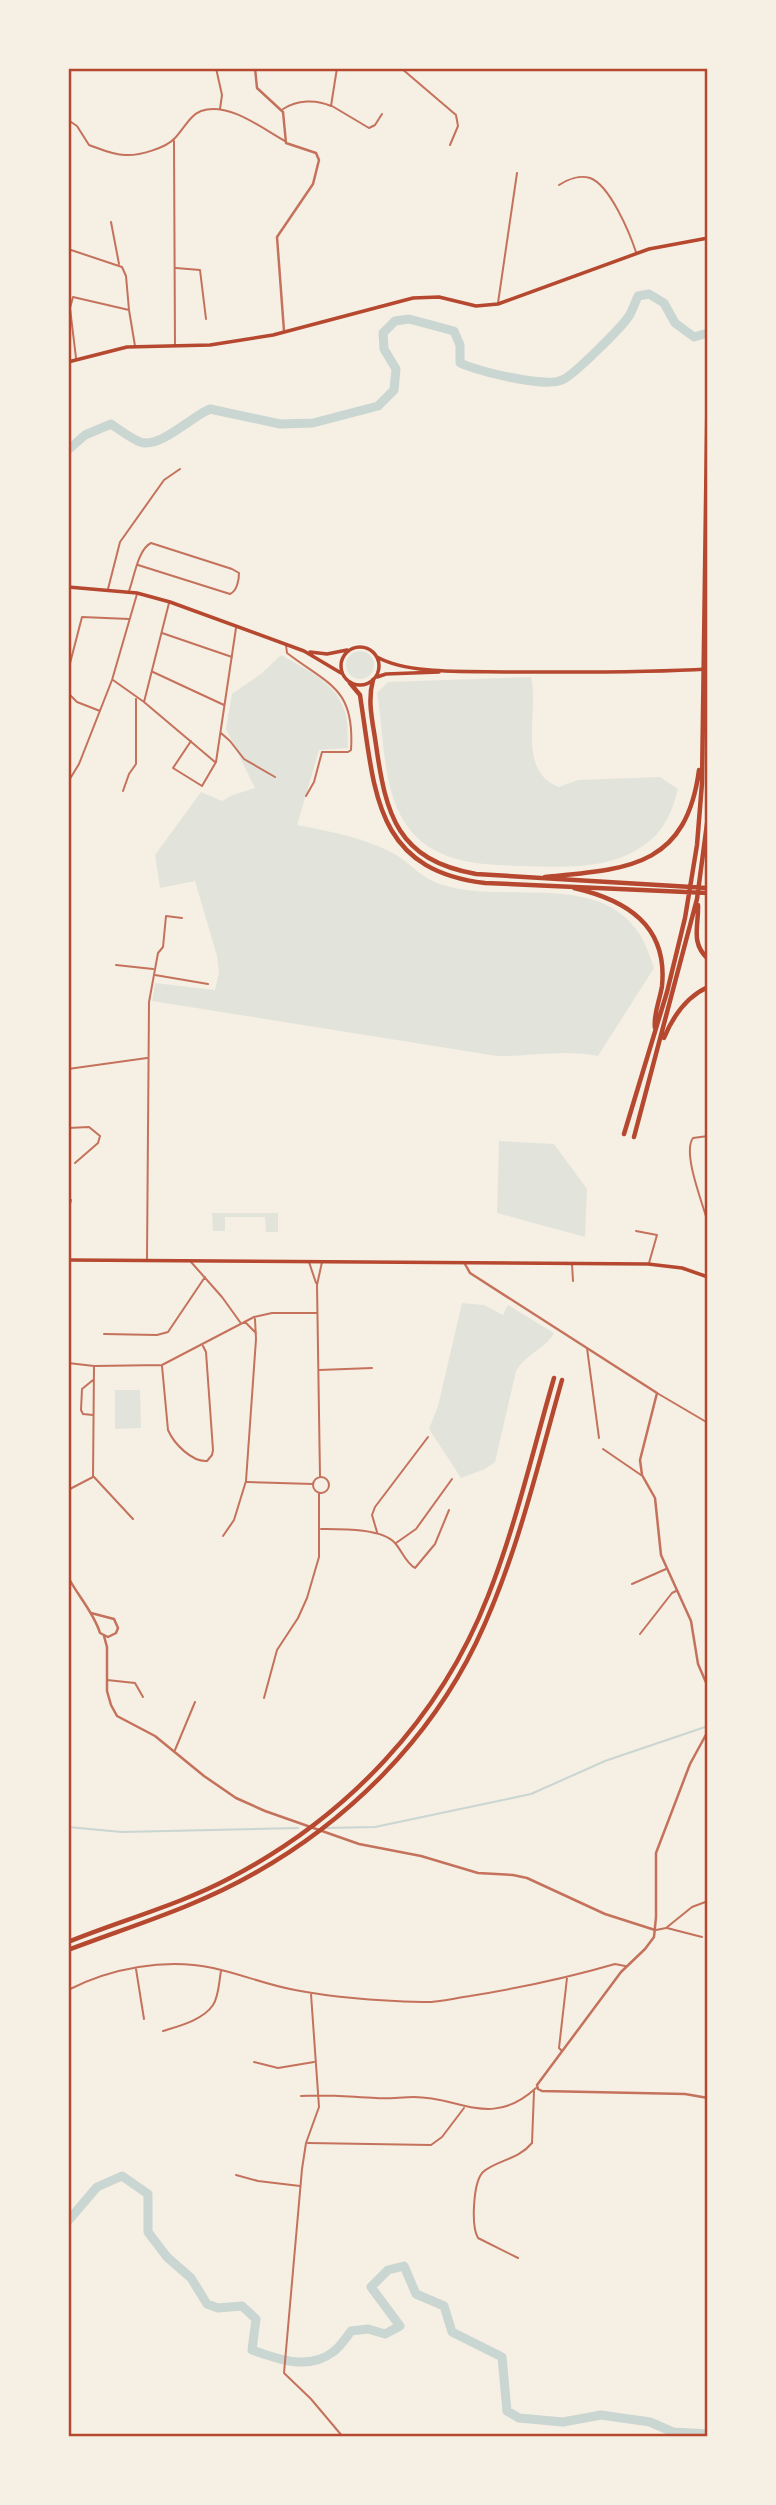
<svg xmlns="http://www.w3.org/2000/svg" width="776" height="2505" font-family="Karla,sans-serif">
  <rect width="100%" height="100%" fill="#f6efe4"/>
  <path fill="#e2e4dc" d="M346 665a14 14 0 1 1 28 0a14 14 0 1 1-28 0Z
    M281 655C304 668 335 682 344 709 349 721 347 736 348 748L319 750 297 825C329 831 360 837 389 851 410 861 419 878 443 885 502 904 594 872 636 929 645 940 649 954 654 968L598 1056C563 1049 531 1057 497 1056L152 1001 155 983 215 990 219 972 217 956 195 881 160 888 155 855 201 792 222 801 233 795 255 788 226 729 232 694 262 673Z
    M531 677C540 712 515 770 559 787L578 780 660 777 678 789C673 809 665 830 647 843 611 871 562 867 519 866 500 865 479 865 461 860 442 856 423 846 411 831 381 795 385 738 377 693L388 682Z
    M499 1141 554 1144 587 1189 585 1237 497 1213Z
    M212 1213H278V1232H266L265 1217H225V1231H213Z
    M462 1303 484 1305 503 1315 508 1305 554 1333C544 1350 528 1352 516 1371L495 1462 485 1469 461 1478 429 1429 438 1406Z
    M115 1390H140L141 1428 115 1429Z"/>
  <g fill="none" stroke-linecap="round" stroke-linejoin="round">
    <path stroke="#c9d6d2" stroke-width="2" d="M68 1827 122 1832 298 1828
      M326 1828 375 1827 531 1794 605 1761 708 1726"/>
    <path stroke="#c9d6d2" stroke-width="9" d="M68 450 85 435 111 424C120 430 130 438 140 442 160 449 192 416 210 409L280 424 313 423 378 406 394 390 396 369 384 349 383 333 395 321 409 319 454 331 460 345V363C478 371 544 388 562 380 573 376 622 327 629 316 633 310 635 302 638 296L649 294 664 303 675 323 694 337 708 333
      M68 2221 97 2187 122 2176 148 2194V2232L167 2257 191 2278 207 2304 218 2308 242 2306 256 2319 252 2350C278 2359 308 2371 333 2352 340 2347 346 2338 351 2331L368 2329 385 2334 400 2326 371 2287 388 2270 404 2266 416 2294 444 2306 452 2332 502 2357 507 2411 519 2418 563 2422 601 2415 650 2422 673 2432 708 2434"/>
    <path stroke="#c5725c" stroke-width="2" d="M216 68 222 95 220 109
      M401 68 456 115 458 126 450 145
      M332 106 369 128 375 125 382 114
      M283 109C297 100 316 99 331 106L337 68
      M68 120 77 126 89 145C100 149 113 155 125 155 139 156 166 148 175 138 183 130 190 115 201 111 228 101 263 129 285 141
      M174 141 175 346
      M559 185C568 179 580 175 590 178 610 185 630 234 636 252
      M111 222 119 264
      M68 249 122 267 126 276 129 310
      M176 268 200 270 206 319
      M498 303 517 173
      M76 358 70 308 73 297 129 310 135 346
      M108 589 120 542 164 480 180 469
      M129 591C134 578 138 549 151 543L232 569 239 573C239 580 237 591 230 594L138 565
      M162 633 232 657
      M286 645 287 653C329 685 355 688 351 750L348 752H322L314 782 306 796
      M68 671 82 617 129 619
      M153 672 224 705
      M113 680 144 702 215 762
      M68 693 77 702 100 711
      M144 702 169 603
      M221 733 230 741 244 759 275 777
      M191 741 173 768 202 786 216 762 236 628
      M68 782 79 764 112 680 137 594
      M123 791 129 774 136 764V699
      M116 965 153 969
      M155 975 208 984
      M68 1069 147 1058
      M68 1128 89 1127 100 1136 98 1143 75 1163
      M708 1136 693 1138C682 1153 703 1204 708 1223
      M68 1212 71 1200
      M636 1231 657 1235 649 1263
      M147 1259 149 1002 158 953 163 947 166 916 182 918
      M191 1262 222 1297 240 1322
      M309 1262 316 1283
      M572 1264 573 1281
      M245 1322 256 1333
      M104 1334 157 1335 168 1332 205 1277
      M708 1345V1347
      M587 1348 599 1438
      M68 1363 94 1366 162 1365 254 1317 272 1313H317
      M162 1366 168 1430C174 1444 192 1462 207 1461L212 1455 213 1450 206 1352 203 1346
      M319 1370 372 1368
      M93 1380 82 1389 81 1410 83 1414 93 1415
      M657 1393 708 1423
      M603 1449 641 1475
      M94 1477 133 1519
      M320 1477 317 1285 322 1262
      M313 1485a8 8 0 1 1 16 0a8 8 0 1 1-16 0Z
      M247 1482 313 1484
      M68 1490 93 1477 94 1366
      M321 1529C341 1529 382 1528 395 1543 402 1551 406 1563 415 1568L435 1544 449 1510
      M377 1532 372 1515 375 1507 428 1437
      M223 1536 234 1520 246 1481 256 1339 255 1319
      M396 1543 416 1529 452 1479
      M632 1584 666 1569
      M640 1634 672 1593 676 1591
      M107 1680 135 1683 143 1697
      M264 1698 277 1650 298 1618 307 1598 319 1557V1493
      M175 1750 195 1702
      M667 1928 702 1937
      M656 1930 666 1928 692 1907 708 1901
      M136 1969 144 2019
      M68 1990C111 1968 165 1958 213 1968 241 1974 267 1985 295 1990 336 1998 380 2001 422 2002 438 2003 454 1998 470 1996 519 1988 567 1978 615 1964L625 1966
      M311 1994 319 2107 306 2143 302 2169 284 2373 311 2399 343 2437
      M163 2031C179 2026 203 2020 213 2005 219 1996 219 1981 221 1971
      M561 2050 559 2048 567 1978
      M254 2062 278 2068 314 2062
      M301 2096C326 2094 351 2097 376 2098 389 2099 401 2097 414 2097 461 2097 491 2129 536 2088
      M308 2143 431 2145 442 2137 464 2108
      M236 2175 258 2181 300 2186
      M518 2258 478 2238C471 2226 473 2182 483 2172 497 2160 518 2160 532 2143L534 2091"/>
    <path stroke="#c5725c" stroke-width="2.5" d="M255 68 257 88 283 112 286 143 316 153 319 160 313 184 277 237 284 331
      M465 1264 470 1273 657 1393 640 1460 642 1475 655 1498 661 1555 691 1621 698 1664 708 1687
      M68 1577C78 1596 94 1613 100 1633L108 1637 116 1633 118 1628 114 1619 91 1613
      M104 1636 107 1647V1691L111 1705 117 1716 155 1736 204 1776 236 1798 265 1811 359 1844 421 1856 478 1873 513 1875 527 1878 605 1914 655 1930
      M708 1731 690 1764 656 1853V1917L654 1937 645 1949 621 1972 537 2085 538 2089 542 2091 685 2094 708 2098"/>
    <path stroke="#b5482f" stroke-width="3.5" d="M68 362 127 347 210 345 273 335 413 298 439 297 476 306 498 304 649 249 708 238
      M68 587 137 593 170 602 304 651 341 673
      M341 666a19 19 0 1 1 38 0a19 19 0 1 1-38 0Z
      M310 652 327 654 347 650
      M377 657C409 675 472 671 509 672 576 672 642 673 708 669
      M377 677 386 674 439 672
      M68 1260 648 1264 682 1268 708 1277"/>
    <path stroke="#b5482f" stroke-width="4.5" d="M373 680C367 702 373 723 376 745 386 815 397 860 476 874L708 888
      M350 683 360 695 361 702C375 791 374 870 485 883L708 893
      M545 877C627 869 686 868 699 770
      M574 888C626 900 668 925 662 986 660 1000 653 1014 655 1028
      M698 905C699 926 690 942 708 959
      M664 1038C673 1016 686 997 708 987
      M624 1134 667 992 685 918 697 845 702 783 708 363
      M634 1137 697 899 708 816
      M68 1942C122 1920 179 1905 230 1878 347 1817 440 1719 488 1596 516 1525 533 1450 554 1378
      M68 1950C131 1926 196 1907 255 1873 349 1820 429 1740 476 1643 516 1560 537 1468 562 1380"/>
  </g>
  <rect width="776" height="2505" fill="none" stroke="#f6efe4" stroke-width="140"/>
  <rect x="70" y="70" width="636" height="2365" fill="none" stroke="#b5482f" stroke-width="2.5"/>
</svg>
